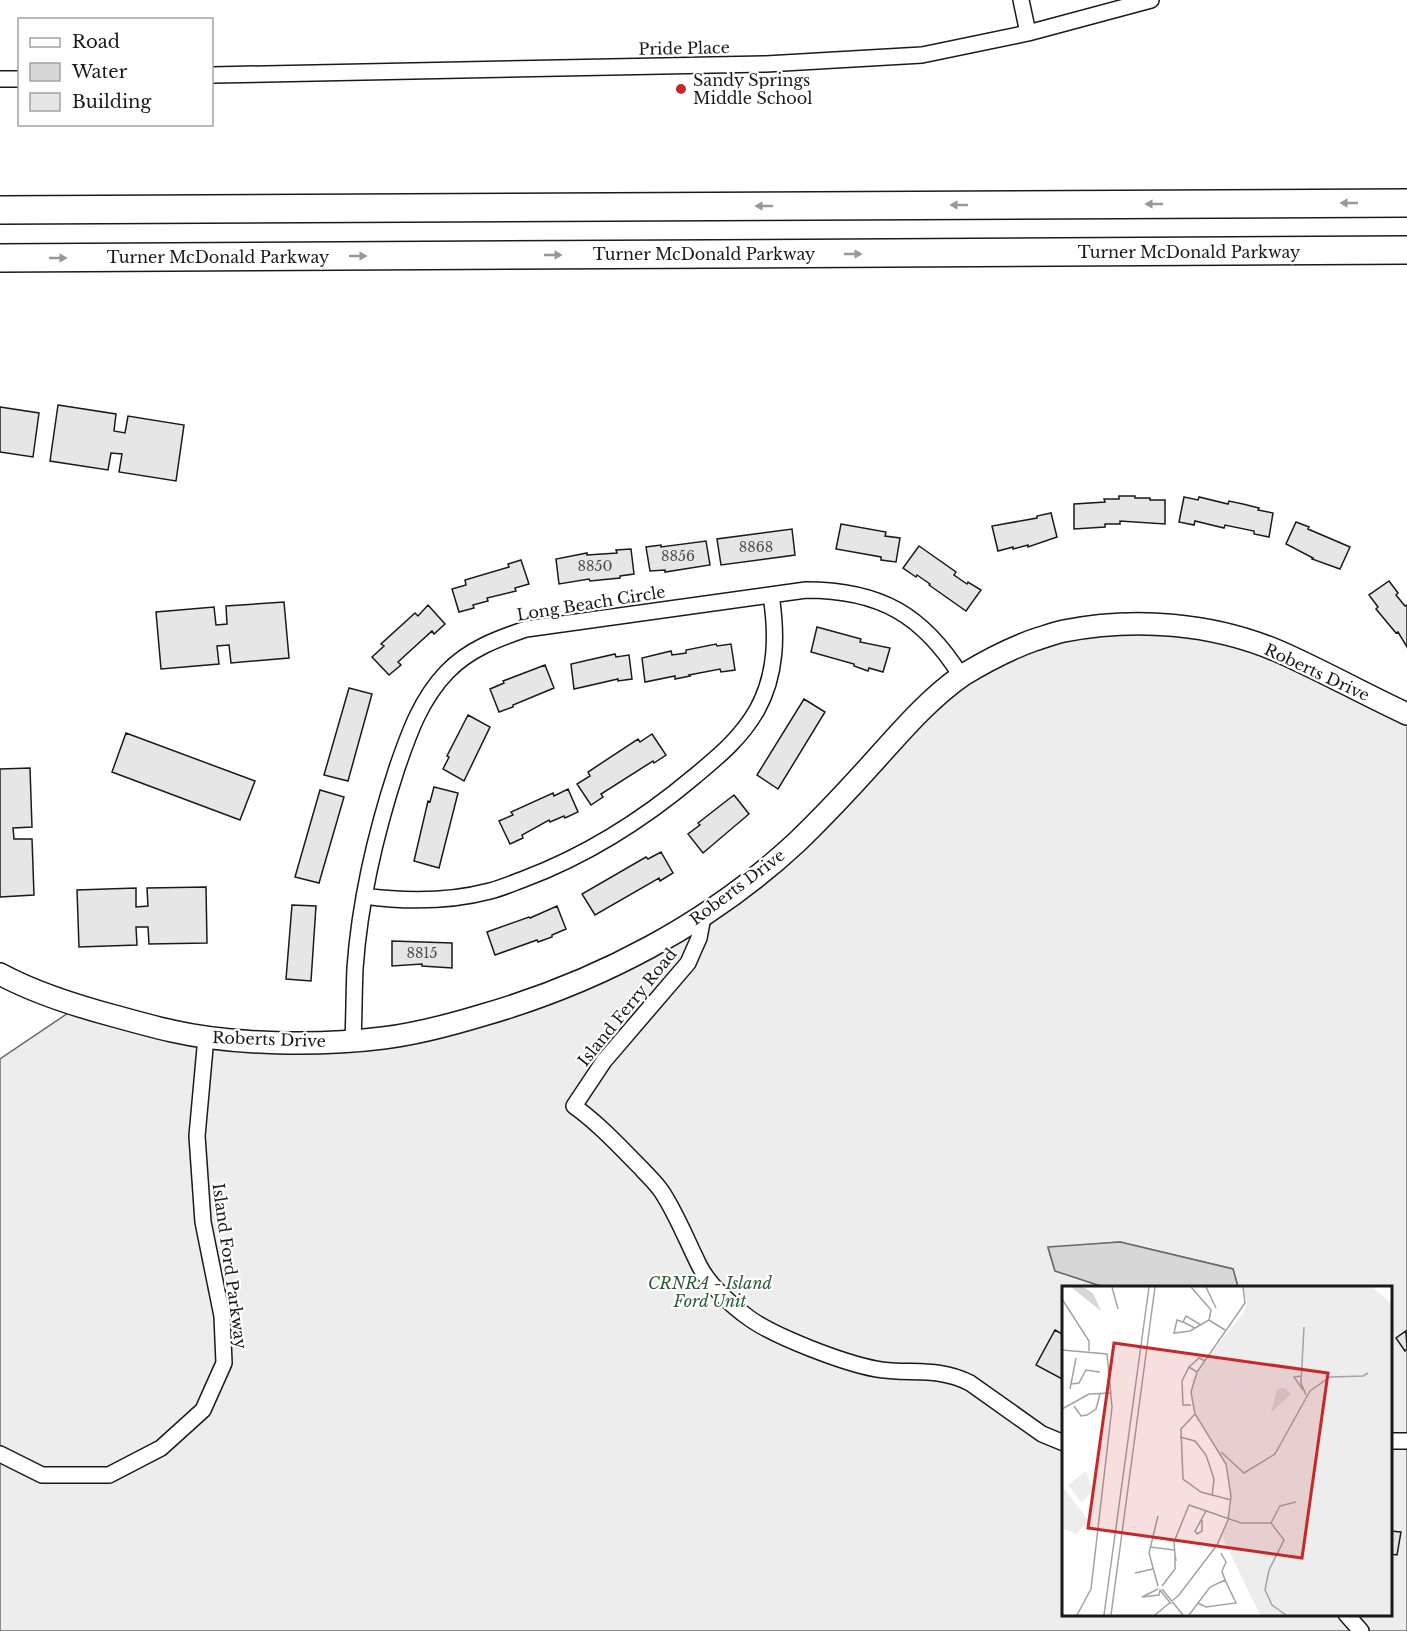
<svg xmlns="http://www.w3.org/2000/svg" width="1407" height="1631" font-family="'Libre Baskerville',serif">
  <rect width="100%" height="100%" fill="#fff"/>
  <path fill="#ededed" stroke="#6a6a6a" stroke-width="1.5" fill-rule="evenodd" d="M1200 625 1407 710V1631H0V1059L77 1007 303 1045 442 1025 608 968 734 894 975 667 1092 628ZM1120 1242 1233 1269 1238 1287 1390 1288V1614H1064V1288L1104 1287 1055 1271 1048 1248Z"/>
  <path fill="#d7d7d7" stroke="#6a6a6a" stroke-width="1.5" d="M1120 1242 1233 1269 1238 1287H1104L1055 1271 1048 1247Z"/>
  <path fill="#e6e6e6" stroke="#1a1a1a" stroke-width="1.5" d="M58 405 116 414 114 431 125 433 128 416 184 425 176 481 119 472 122 454 111 453 108 470 50 461Z
    M0 407 39 413 33 457 0 452Z
    M1119 496H1135V498H1150V500H1165V524L1120 521V524H1105V527L1074 529V504L1105 502 1104 499H1119Z
    M1184 497 1198 500 1199 497 1228 504 1229 501 1243 504 1259 508 1258 510 1273 513 1269 537 1254 534V531L1225 525 1224 528 1195 521 1194 525 1179 522Z
    M1051 513 1057 537 1028 547V545L1013 549V547L998 551 992 526 1037 518V516Z
    M1296 522 1309 527 1308 529 1350 547 1340 569 1312 559 1313 558 1286 544Z
    M841 524 886 532 885 536 900 538 896 562 881 560V557L836 549Z
    M792 529 795 555 721 565 717 539Z
    M706 541 710 565 665 572V570L650 571 646 547 661 545V547Z
    M919 546 956 572 954 575 967 584 968 582 981 590 966 611 929 585 930 584 917 575 916 577 903 568Z
    M631 549 634 574 620 576V578L590 581 589 579 559 584 556 559 587 553V555L617 553 616 550Z
    M521 560 529 584 515 588 516 591 487 598 488 601 473 605 474 608 459 612 452 589 466 585 465 580 509 567 508 564Z
    M1389 581 1398 593 1396 595 1405 606 1407 605V647L1398 632 1396 633 1376 609 1378 607 1369 595Z
    M284 602 289 658 231 663 229 645 217 646 219 664 161 669 156 612 214 607 216 625 227 624 226 606Z
    M428 605 445 624 434 634 432 631 398 662 401 665 389 675 372 657 384 646 381 644 415 613 418 616Z
    M817 627 861 639 860 642 890 648 883 672 869 668 868 671 854 666V664L811 652Z
    M716 644 717 646 731 644 735 670 721 672 720 669 689 675 690 676 675 679V676L645 682 642 658 671 651 672 655 686 653V650Z
    M615 654 616 657 629 655 632 679 618 681V679L574 689 571 664Z
    M545 665 554 688 513 705V707L499 712 490 689 504 683 503 681Z
    M349 688 372 694 348 781 324 775Z
    M804 699 825 712 778 789 757 775Z
    M468 715 490 727 464 781 443 769 449 757 447 756Z
    M126 733 255 781 240 820 112 772Z
    M652 734 666 755 654 763 653 761 601 794 603 797 591 805 577 784 590 776 588 772 638 739 640 742Z
    M30 768 32 827 13 828 14 839H32L34 895 0 897V769Z
    M434 787 458 793 439 868 414 861 428 801 430 802Z
    M568 789 578 812 565 818 564 816 550 822 549 820 522 835 523 838 510 844 499 821 513 815 511 812 553 793 554 796Z
    M320 790 344 797 319 883 295 877Z
    M734 795 749 814 703 853 688 834 700 825 698 823Z
    M661 852 673 873 660 881 659 878 595 915 582 894 646 857 648 859Z
    M206 887 207 943 149 944 148 927H136L137 945 79 947 77 890 136 888V907L148 906 147 888Z
    M292 905 316 906 311 981 286 979Z
    M557 906 566 929 552 935V937L538 942 537 940 495 955 487 932 529 917 530 918Z
    M392 941 452 943V968L422 966V964L392 966Z
    M1055 1330 1064 1335V1380L1036 1365Z
    M1406 1331 1407 1349 1405 1351 1396 1338Z
    M1390 1531 1401 1532 1397 1555 1390 1554Z"/>
  <g fill="none" stroke-linecap="round" stroke-linejoin="round">
    <g stroke="#1a1a1a" stroke-width="18">
      <path id="street" d="M1021 0 1028 33
        M212 75 766 64 922 55 1028 33 1151 0
        M0 79H20
        M364 896C407 902 448 902 490 891 502 888 513 883 524 879 588 855 644 819 695 776 719 756 741 738 757 710 777 674 777 634 771 595
        M701 917 702 922 699 938 688 963 604 1061 574 1106C599 1124 619 1146 641 1168 648 1176 656 1183 662 1192 677 1215 687 1241 699 1265 708 1284 732 1306 749 1318 775 1337 844 1363 876 1369 909 1375 937 1366 970 1383L1042 1434 1064 1443
        M353 1041C354 1017 354 992 355 968 360 900 376 832 397 768 409 733 421 699 447 672 469 649 497 639 526 629L806 590C880 590 923 615 961 676
        M1390 1441H1407
        M0 1454 42 1475H109L161 1448 203 1410 224 1363 222 1316 203 1222 197 1136 206 1037
        M1346 1614 1361 1631"/>
    </g>
    <g stroke="#1a1a1a" stroke-width="24">
      <path id="secondary" d="M0 974C35 993 80 1007 118 1017 136 1022 154 1027 172 1031 233 1045 320 1046 383 1038 417 1034 450 1025 483 1015 598 982 709 924 797 842 825 815 852 786 878 757 904 728 931 697 963 675 986 661 1009 649 1034 640 1044 637 1054 633 1064 631 1135 617 1213 623 1280 652 1323 671 1364 694 1407 714"/>
    </g>
    <g stroke="#1a1a1a" stroke-width="30">
      <path id="highway" d="M0 210 1407 203
        M0 258 1407 250"/>
    </g>
    <use href="#street" stroke="#fff" stroke-width="15"/>
    <use href="#secondary" stroke="#fff" stroke-width="21"/>
    <use href="#highway" stroke="#fff" stroke-width="27"/>
  </g>
  <defs><path id="oneway-solid" d="M-6-.8H1V-3.2L6.5 0L1 3.2V.8H-6Z" transform="scale(1.5)"/></defs>
  <g fill="#989898">
    <use href="#oneway-solid" transform="translate(1349 203) rotate(180)"/>
    <use href="#oneway-solid" transform="translate(1154 204) rotate(180)"/>
    <use href="#oneway-solid" transform="translate(959 205) rotate(180)"/>
    <use href="#oneway-solid" transform="translate(764 206) rotate(180)"/>
    <use href="#oneway-solid" transform="translate(853 254)"/>
    <use href="#oneway-solid" transform="translate(553 255)"/>
    <use href="#oneway-solid" transform="translate(358 256)"/>
    <use href="#oneway-solid" transform="translate(58 258)"/>
  </g>
  <circle fill="#c62828" stroke="#fff" stroke-width="2" cx="681" cy="89" r="6"/>
  <g text-anchor="middle" dominant-baseline="central" stroke-width="4.5" stroke-linejoin="round" paint-order="stroke">
    <g font-size="14" fill="#4d4d4d">
      <text x="756" y="547">8868</text>
      <text x="678" y="556">8856</text>
      <text x="595" y="566">8850</text>
      <text x="422" y="953">8815</text>
    </g>
    <g font-size="16" fill="#1a1a1a" stroke="#fff">
      <text transform="translate(684 48) rotate(-1)">Pride Place</text>
      <text x="1189" y="252">Turner McDonald Parkway</text>
      <text x="704" y="254">Turner McDonald Parkway</text>
      <text x="218" y="257">Turner McDonald Parkway</text>
      <text transform="translate(591 603) rotate(-9)">Long Beach Circle</text>
      <text transform="translate(1317 672) rotate(25)">Roberts Drive</text>
      <text transform="translate(737 887) rotate(-37)">Roberts Drive</text>
      <text transform="translate(627 1007) rotate(-51)">Island Ferry Road</text>
      <text transform="translate(269 1039) rotate(2)">Roberts Drive</text>
      <text transform="translate(230 1266) rotate(82)">Island Ford Parkway</text>
    </g>
    <g font-size="16" fill="#1a1a1a" stroke="#fff" text-anchor="start">
      <text x="693" y="80">Sandy Springs<tspan x="693" dy="18">Middle School</tspan></text>
    </g>
    <g font-size="16" font-style="italic" fill="#2b5a34" stroke="#fff">
      <text x="710" y="1283">CRNRA - Island<tspan x="710" dy="18">Ford Unit</tspan></text>
    </g>
  </g>
  <g transform="translate(1062 1286)">
    <rect width="330" height="330" fill="#fff"/>
    <path d="M181 1H310L330 18V329H198L160 250 169 221 164 180 132 126 129 110 130 95 139 80 182 26 185 16ZM24 185 31 204 20 217 6 199ZM0 200 27 235 14 248 0 242Z" fill="#ededed"/>
    <path d="M9 1H21L31 7 39 25ZM222 102 229 108 209 127 215 103Z" fill="#d7d7d7"/>
    <path fill="none" stroke="#a3a3a3" stroke-width="1.5" d="M50 1 56 23M129 1 149 24 147 34M144 1 154 22M0 13 27 55V65M121 36 115 34 112 47 128 45 147 34 163 44M242 41 239 97 244 109M133 42 121 36 124 30 139 39M0 64 45 68 50 121 29 303 15 329M127 81 137 72 143 75M240 90 232 91 241 104M9 98 17 97 24 84 38 86M8 103 14 72M129 119H121L120 95 127 81 135 86M12 120 19 130 25 129 34 123 38 108M0 123 27 108 49 107M133 128 119 143 121 193 139 206 169 214M118 151 133 155 144 169 152 193 150 210M159 166 182 187 213 168 248 105 268 91 301 90 306 87M96 230 87 267 96 300M140 234V245L135 248 133 245 144 225M209 237 218 220 234 216M88 261 112 264M159 267 164 276 160 285 163 294M113 269 112 256 127 219 179 237H209L222 254 207 284 203 304 210 319 224 329M73 287 91 283M100 300 113 283V269L114 275M96 303 80 311 97 309 98 304 109 318M100 303 121 329M42 329 87 1M49 329 93 1M93 329 117 309 155 259 166 234 169 210 164 178 133 128 129 106 135 86 183 17 181 1M127 329 148 301 163 294 174 317 144 321 136 317"/>
    <path fill="#c62828" fill-opacity="0.15" stroke="#c62828" stroke-width="3" d="M52 57 266 87 240 272 26 242Z"/>
    <rect width="330" height="330" fill="none" stroke="#1a1a1a" stroke-width="3"/>
  </g>
  <rect x="18" y="18" width="195" height="108" fill="#ffffff" stroke="#a3a3a3" stroke-width="1.5"/>
  <rect x="30" y="38" width="30" height="9" fill="#ffffff" stroke="#a3a3a3" stroke-width="1.5"/>
  <text x="72" y="48" font-size="18" fill="#1a1a1a">Road</text>
  <rect x="30" y="63" width="30" height="18" fill="#d7d7d7" stroke="#a3a3a3" stroke-width="1.5"/>
  <text x="72" y="78" font-size="18" fill="#1a1a1a">Water</text>
  <rect x="30" y="93" width="30" height="18" fill="#e6e6e6" stroke="#a3a3a3" stroke-width="1.5"/>
  <text x="72" y="108" font-size="18" fill="#1a1a1a">Building</text>
</svg>
